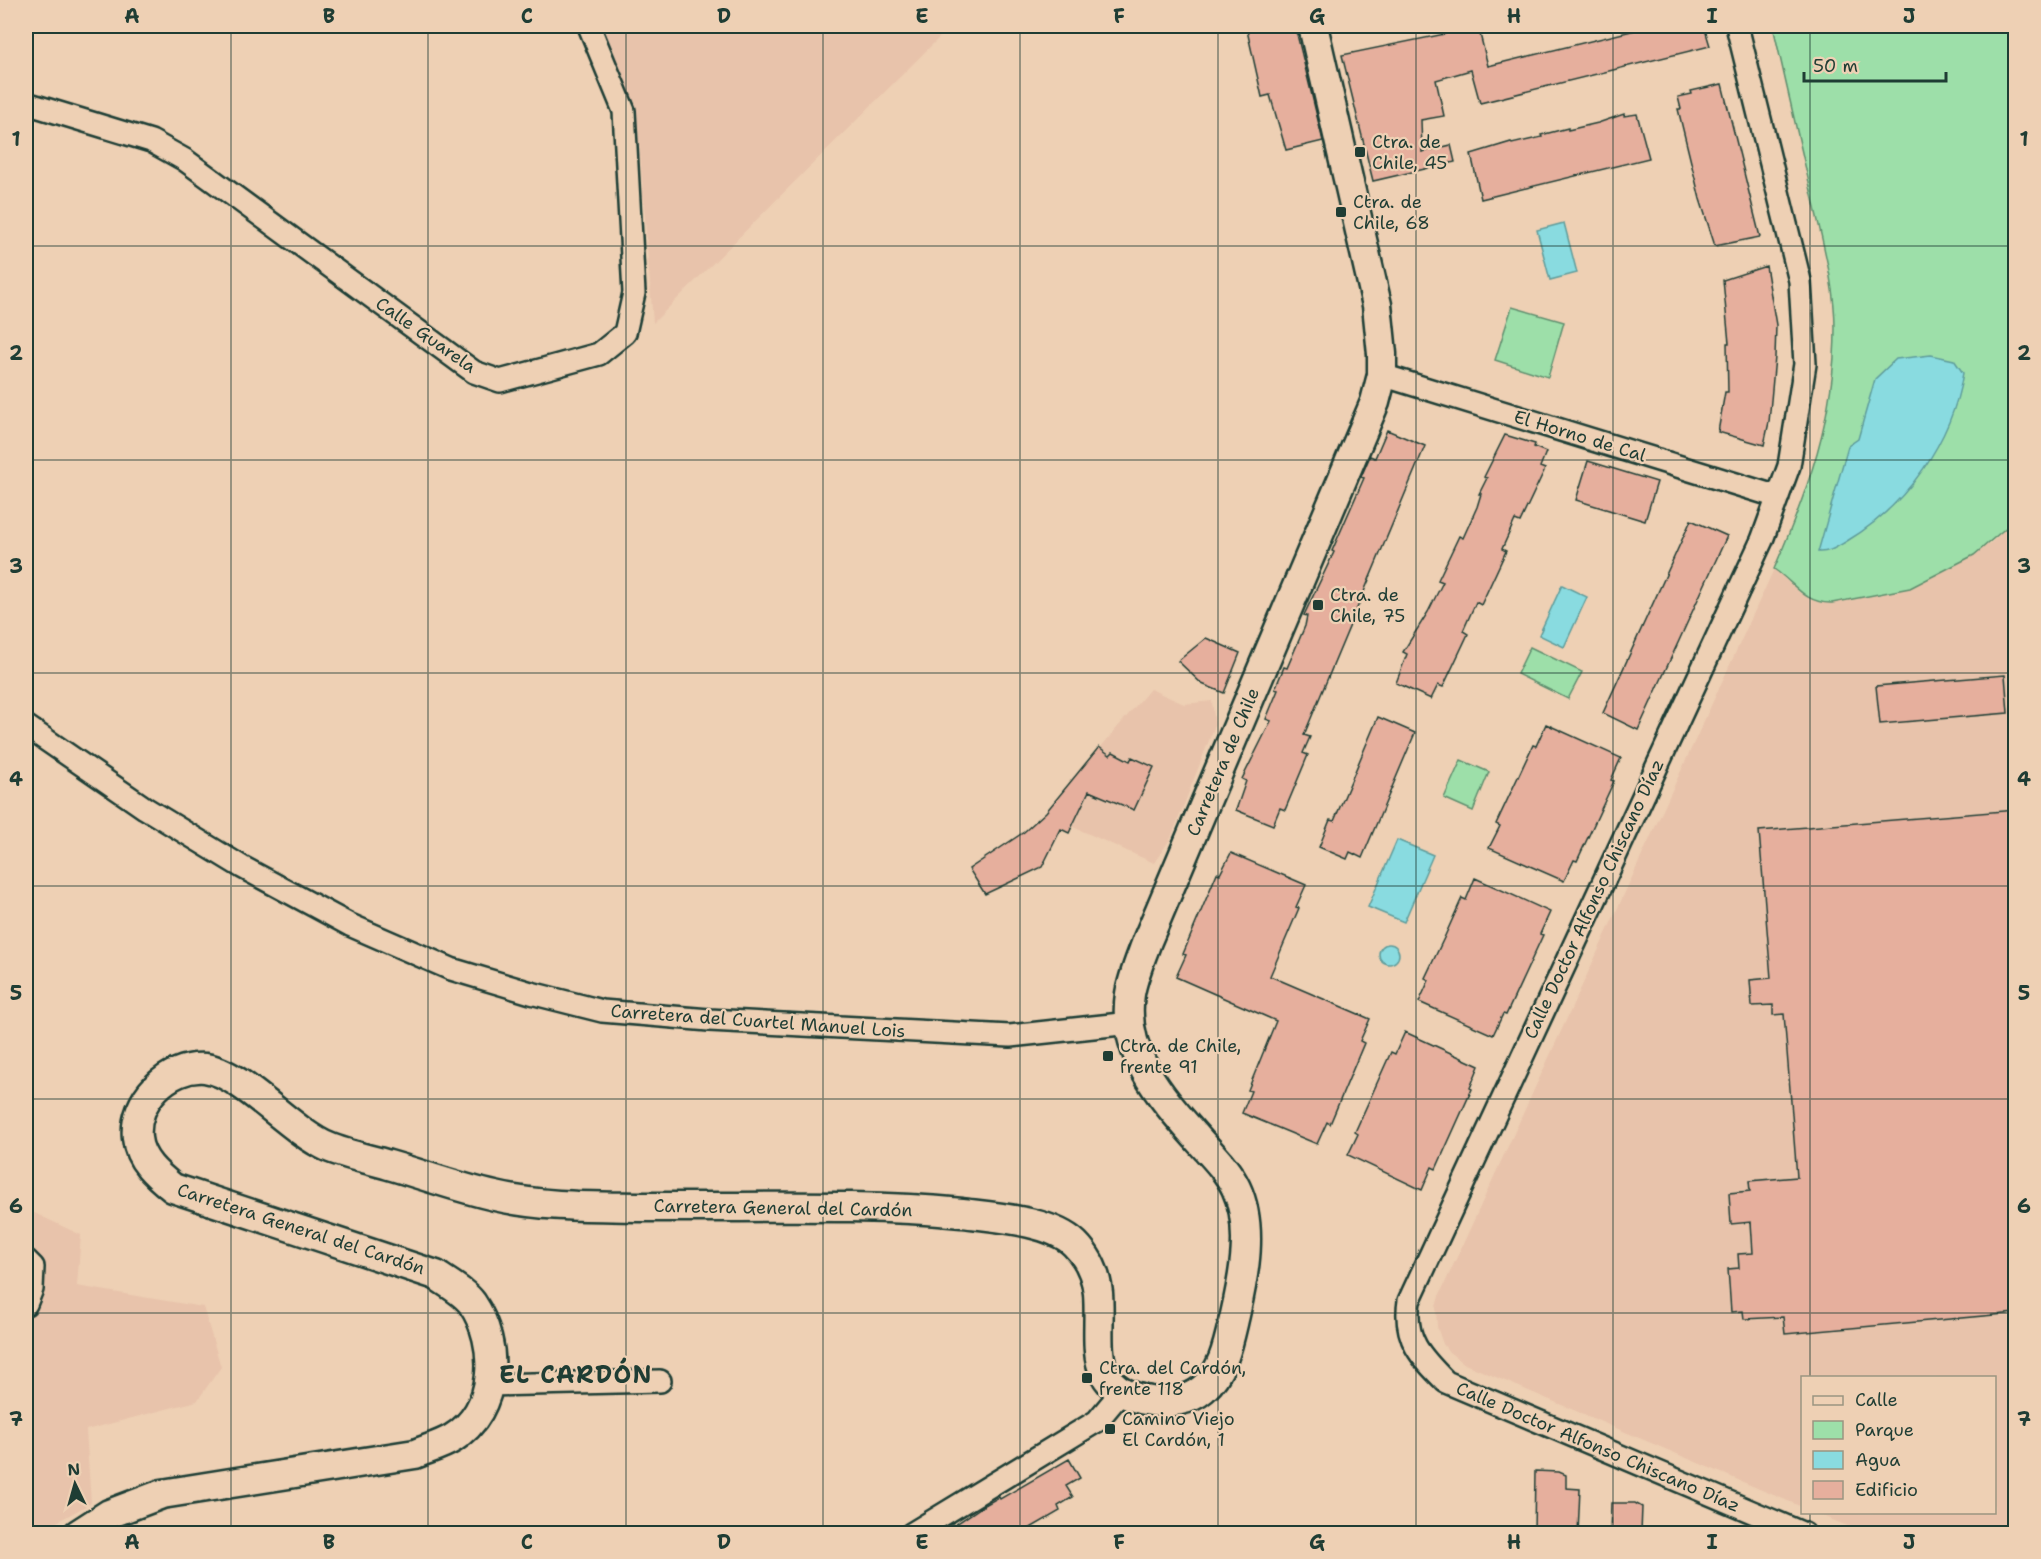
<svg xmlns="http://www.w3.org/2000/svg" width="2041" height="1559" font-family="'Shantell Sans',sans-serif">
  <rect width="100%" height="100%" fill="#eed0b4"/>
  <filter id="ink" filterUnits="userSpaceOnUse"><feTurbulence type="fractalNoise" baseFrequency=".0167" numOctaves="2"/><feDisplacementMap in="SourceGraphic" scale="12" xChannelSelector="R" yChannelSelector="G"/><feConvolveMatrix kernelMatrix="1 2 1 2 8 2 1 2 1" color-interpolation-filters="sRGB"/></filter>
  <g filter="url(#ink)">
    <path fill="#e8c3ab" d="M599 26H945L947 30 653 323 637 115Z
      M2015 520V1533H1865L1815 1513 1994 1512V1378H1802V1507L1465 1364 1449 1352 1443 1344 1437 1327 1436 1307 1439 1296 1774 569 1800 593 1814 601 1832 603 1898 591 1910 588 1990 544Z
      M1150 689 1184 704 1212 701 1215 725 1171 838 1154 863 1044 814Z
      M26 1209 81 1235 77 1286 203 1307 221 1367 197 1401 86 1430 91 1503 37 1533 26 1534Z"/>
    <path fill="#9ddfa9" stroke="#5e8e6e" stroke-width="1.5" d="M1773 26H2015V520L1974 555 1910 588 1832 603C1804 604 1795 583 1774 569 1808 491 1835 416 1835 328 1835 285 1822 241 1813 199 1799 141 1786 83 1773 26Z
      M1512 307 1564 322 1548 377 1495 360Z
      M1530 647 1582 672 1568 699 1517 674Z
      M1461 760 1489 772 1473 811 1444 798Z"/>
    <path fill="#89dbe0" stroke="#5f9c9b" stroke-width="1.5" d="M1564 223 1577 273 1550 280 1537 230Z
      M1931 355 1954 360 1963 373C1952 441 1906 506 1847 541 1838 546 1829 553 1818 552L1848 446 1858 439 1875 379 1896 359Z
      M1562 585 1587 597 1564 647 1539 635Z
      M1397 840 1433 855 1404 922 1368 907Z
      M1379 954a10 10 0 1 1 20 0a10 10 0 1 1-20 0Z"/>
    <path fill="#e6af9d" stroke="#1f3d34" stroke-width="1.5" d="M1246 26H1295L1323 141 1286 150 1270 95 1262 97Z
      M1443 26H1478L1488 66 1652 26H1704L1710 46 1480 103 1471 70 1436 80 1444 116 1421 120 1422 152 1451 145 1455 162 1373 181 1342 55 1445 34Z
      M1722 84 1760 237 1715 246 1700 199 1678 109H1681L1678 97 1692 94 1691 91Z
      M1624 114V116L1637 114 1649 158 1481 199 1471 154 1511 142 1512 144 1542 137 1541 135 1568 128V130L1598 123Z
      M1766 266 1776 325 1775 357 1769 422 1764 445 1718 432 1725 392H1728L1727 343H1729L1723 280Z
      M1387 430 1425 446 1304 735 1310 737 1303 753 1308 755 1285 810 1280 808 1273 825 1236 810 1246 781 1242 779 1271 721 1266 719 1278 690 1275 689 1284 667 1287 668 1305 626 1307 616 1304 615 1334 552 1332 551 1364 478 1361 477 1370 456 1375 458Z
      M1505 435 1535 444 1534 447 1546 452 1540 467 1545 469 1520 522 1515 520 1502 549 1506 551 1481 605 1476 602 1463 631 1468 634 1443 687 1438 685 1431 699 1396 683 1407 654 1403 652 1428 612 1443 582 1438 580 1459 536 1463 538 1477 507 1481 494H1479L1487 478 1484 477Z
      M1588 461 1657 482 1645 521 1576 500Z
      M1691 520 1727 536 1638 730 1603 713Z
      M1206 638 1240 653 1224 693 1202 684 1178 661Z
      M2005 675 2008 713 1880 724 1876 686Z
      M1378 717 1415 733 1362 858 1350 852 1347 859 1319 847 1330 820 1334 821Z
      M1546 724 1621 758 1611 780 1614 781 1577 861 1574 860 1564 881 1489 848 1500 826 1496 824 1533 745 1536 746Z
      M1099 747 1110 755 1113 752 1130 761 1132 757 1154 767 1134 810 1089 791 1069 833 1061 829 1042 867 985 894 969 869 1024 832 1046 812Z
      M2016 810V1313L1785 1334 1783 1317 1744 1319 1743 1311 1731 1312 1728 1269 1739 1268 1738 1254 1753 1253 1751 1222 1731 1224 1729 1193 1750 1191 1749 1181 1797 1177 1784 1014 1773 1015V1005L1752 1006 1750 980 1771 978 1759 831Z
      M1231 853 1306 885 1296 907 1299 908 1270 976 1370 1019 1360 1041 1364 1043 1330 1124 1327 1122 1317 1144 1242 1113 1251 1091 1248 1090 1276 1021 1176 977 1186 955 1183 954 1217 873 1220 874Z
      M1475 878 1550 912 1540 934 1543 935 1506 1015 1503 1014 1493 1035 1419 1002 1429 980 1425 978 1444 938 1462 898 1466 900Z
      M1405 1032 1479 1066 1470 1088 1472 1089 1436 1169 1432 1167 1422 1190 1348 1155 1358 1134 1355 1132 1391 1052 1395 1054Z
      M1069 1459 1080 1478 1066 1486 1073 1497 1058 1506 1060 1511 1022 1533H943L983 1506 999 1497 1000 1499Z
      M1535 1471 1559 1472 1566 1475V1488L1580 1489 1578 1533H1534Z
      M1611 1503H1635L1642 1507 1641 1533H1610Z"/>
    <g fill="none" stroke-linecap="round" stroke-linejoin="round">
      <g stroke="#1f3d34" stroke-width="26">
        <path id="street" d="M1737 26 1800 281 1805 364 1789 466 1762 540 1409 1301C1403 1339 1421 1357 1446 1382L1804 1534
          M26 103 151 141 185 160 474 372 500 381 599 354 625 333 634 293 624 111 589 26
          M1382 375 1778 497
          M26 726 145 808 242 867 350 925 451 969 531 993 602 1011 709 1020 1010 1036 1130 1023
          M26 1260 33 1267 32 1289 26 1304
          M489 1385 660 1381
          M911 1534 1097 1421 1122 1391"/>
      </g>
      <g stroke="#1f3d34" stroke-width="33">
        <path id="secondary" d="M78 1534 109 1514 162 1494 415 1454C427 1449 442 1445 453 1438 498 1410 500 1344 472 1303 464 1292 447 1283 436 1275L173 1188C157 1175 139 1160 137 1138 133 1101 168 1065 205 1068 241 1072 290 1131 328 1147 347 1155 369 1159 389 1165 424 1175 459 1188 495 1196 546 1208 599 1206 650 1207 754 1208 859 1203 962 1213 994 1217 1052 1221 1075 1244 1088 1257 1096 1275 1098 1293 1102 1342 1083 1390 1151 1401 1168 1404 1189 1401 1203 1389 1224 1371 1229 1340 1235 1315 1244 1276 1254 1226 1236 1188 1227 1169 1211 1154 1197 1138 1161 1097 1121 1053 1130 994 1133 976 1141 958 1147 941L1375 402 1382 375V354L1377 305 1313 26"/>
      </g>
      <use href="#street" stroke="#eed0b4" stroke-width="21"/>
      <use href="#secondary" stroke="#eed0b4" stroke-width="28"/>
    </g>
  </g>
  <path fill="none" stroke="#1f3d34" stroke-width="1.5" stroke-opacity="0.55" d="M231 26V1534M428 26V1534M626 26V1534M823 26V1534M1020 26V1534M1218 26V1534M1416 26V1534M1613 26V1534M1810 26V1378M26 246H2016M26 460H2016M26 673H2016M26 886H2016M26 1099H2016M26 1313H2016M1810 1512V1534"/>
  <g fill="#1f3d34" stroke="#eed0b4" stroke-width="2">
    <rect x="1354" y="146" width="12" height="12" rx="3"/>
    <rect x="1335" y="206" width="12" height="12" rx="3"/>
    <rect x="1312" y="599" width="12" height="12" rx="3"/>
    <rect x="1102" y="1050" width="12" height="12" rx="3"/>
    <rect x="1081" y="1372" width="12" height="12" rx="3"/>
    <rect x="1104" y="1423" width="12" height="12" rx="3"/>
  </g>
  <g text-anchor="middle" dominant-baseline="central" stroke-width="4.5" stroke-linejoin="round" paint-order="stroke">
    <g font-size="18" fill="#1f3d34" stroke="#eed0b4" text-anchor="start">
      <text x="1372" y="142">Ctra. de<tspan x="1372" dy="21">Chile, 45</tspan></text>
      <text x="1353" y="202">Ctra. de<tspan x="1353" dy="21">Chile, 68</tspan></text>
      <text x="1330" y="595">Ctra. de<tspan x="1330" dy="21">Chile, 75</tspan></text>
      <text x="1120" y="1046">Ctra. de Chile,<tspan x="1120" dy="21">frente 91</tspan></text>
      <text x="1099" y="1368">Ctra. del Cardón,<tspan x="1099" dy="21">frente 118</tspan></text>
      <text x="1122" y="1419">Camino Viejo<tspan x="1122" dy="21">El Cardón, 1</tspan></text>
    </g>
    <g font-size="18" fill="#1f3d34" stroke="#eed0b4">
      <text transform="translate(426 335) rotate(35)">Calle Guarela</text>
      <text transform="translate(1580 436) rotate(17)">El Horno de Cal</text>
      <text transform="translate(1223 762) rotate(-67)">Carretera de Chile</text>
      <text transform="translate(1594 899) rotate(-65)">Calle Doctor Alfonso Chiscano Díaz</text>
      <text transform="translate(758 1021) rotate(4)">Carretera del Cuartel Manuel Lois</text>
      <text transform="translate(783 1208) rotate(1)">Carretera General del Cardón</text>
      <text transform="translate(301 1229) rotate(18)">Carretera General del Cardón</text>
      <text transform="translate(1598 1447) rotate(23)">Calle Doctor Alfonso Chiscano Díaz</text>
    </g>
    <g font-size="24" font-weight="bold" letter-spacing="1.5" fill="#1f3d34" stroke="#eed0b4">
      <text x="576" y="1375">EL CARDÓN</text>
    </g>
  </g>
  <rect width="2041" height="1559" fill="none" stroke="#eed0b4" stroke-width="66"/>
  <rect x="1801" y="1376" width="195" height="138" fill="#eed0b4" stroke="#9b9581" stroke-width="1.5"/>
  <rect x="1813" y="1396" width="30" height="9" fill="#eed0b4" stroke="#9b9581" stroke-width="1.5"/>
  <text x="1855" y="1406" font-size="18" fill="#1f3d34">Calle</text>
  <rect x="1813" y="1421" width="30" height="18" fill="#9ddfa9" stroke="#9b9581" stroke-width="1.5"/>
  <text x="1855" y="1436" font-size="18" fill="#1f3d34">Parque</text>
  <rect x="1813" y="1451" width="30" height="18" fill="#89dbe0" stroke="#9b9581" stroke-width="1.5"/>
  <text x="1855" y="1466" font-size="18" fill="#1f3d34">Agua</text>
  <rect x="1813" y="1481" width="30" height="18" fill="#e6af9d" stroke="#9b9581" stroke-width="1.5"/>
  <text x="1855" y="1496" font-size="18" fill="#1f3d34">Edificio</text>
  <g transform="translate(75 1484) rotate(355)" stroke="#eed0b4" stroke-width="4.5" paint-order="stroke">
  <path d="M0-4.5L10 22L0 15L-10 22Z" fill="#1f3d34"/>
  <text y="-9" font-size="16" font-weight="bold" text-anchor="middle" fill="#1f3d34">N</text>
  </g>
  <path d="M1804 72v9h142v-9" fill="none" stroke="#1f3d34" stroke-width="3"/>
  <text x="1813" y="72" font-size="18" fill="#1f3d34" stroke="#eed0b4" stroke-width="4.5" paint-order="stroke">50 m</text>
  <rect x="33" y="33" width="1975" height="1493" fill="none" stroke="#1f3d34" stroke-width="2"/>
  <g font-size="20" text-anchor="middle" font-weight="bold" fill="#1f3d34">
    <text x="132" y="23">A</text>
    <text x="329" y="23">B</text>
    <text x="527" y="23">C</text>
    <text x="724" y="23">D</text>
    <text x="922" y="23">E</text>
    <text x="1119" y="23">F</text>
    <text x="1317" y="23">G</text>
    <text x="1514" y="23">H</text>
    <text x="1712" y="23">I</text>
    <text x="1909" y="23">J</text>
    <text x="16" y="146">1</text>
    <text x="2024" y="146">1</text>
    <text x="16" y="360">2</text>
    <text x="2024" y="360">2</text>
    <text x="16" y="573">3</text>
    <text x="2024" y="573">3</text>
    <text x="16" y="786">4</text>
    <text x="2024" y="786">4</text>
    <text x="16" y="1000">5</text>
    <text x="2024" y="1000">5</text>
    <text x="16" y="1213">6</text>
    <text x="2024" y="1213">6</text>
    <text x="16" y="1426">7</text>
    <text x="2024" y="1426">7</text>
    <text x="132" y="1549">A</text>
    <text x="329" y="1549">B</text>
    <text x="527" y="1549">C</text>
    <text x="724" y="1549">D</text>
    <text x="922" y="1549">E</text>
    <text x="1119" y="1549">F</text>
    <text x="1317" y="1549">G</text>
    <text x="1514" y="1549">H</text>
    <text x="1712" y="1549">I</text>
    <text x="1909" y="1549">J</text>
  </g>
</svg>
